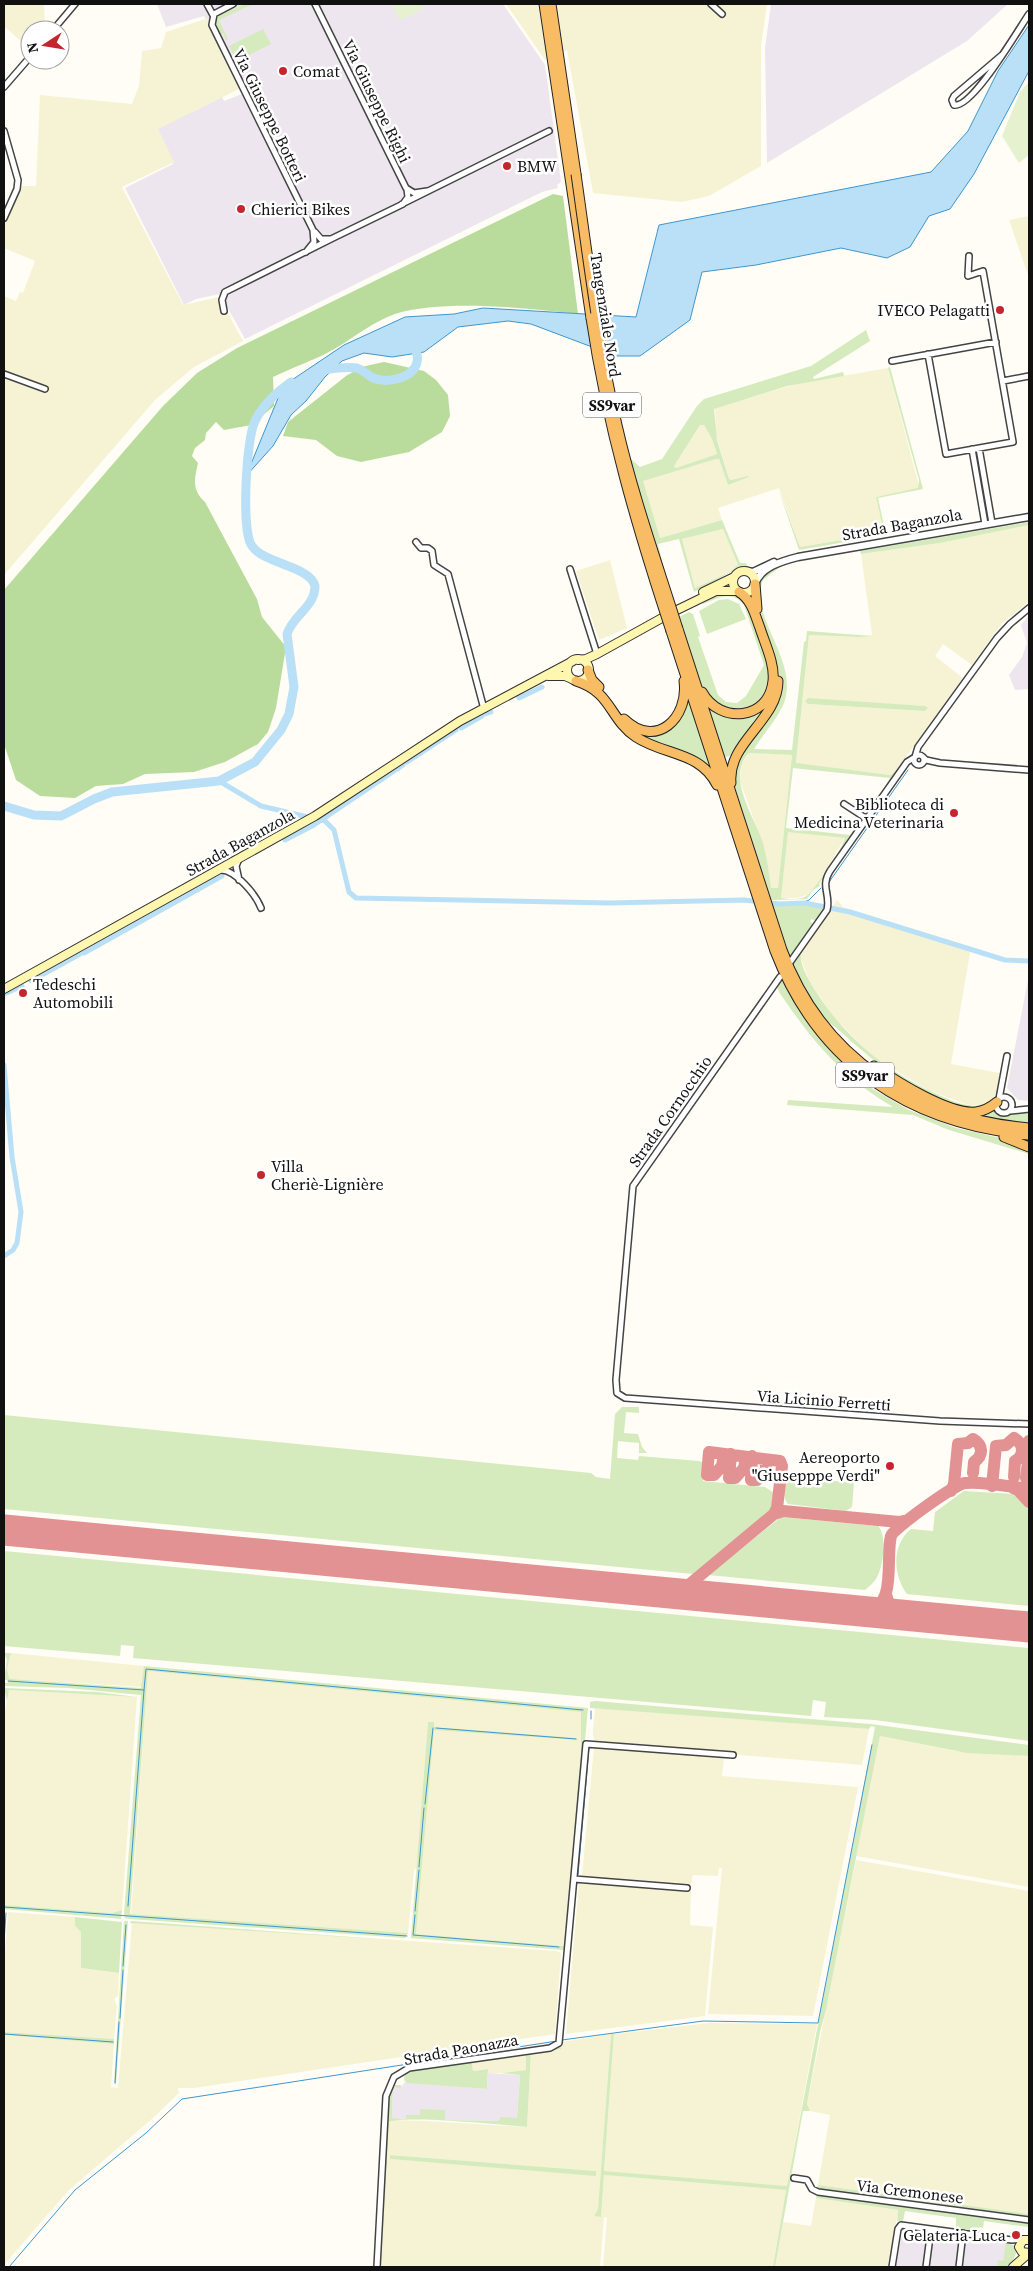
<svg xmlns="http://www.w3.org/2000/svg" width="1033" height="2271" font-family="'Source Serif 4',serif">
  <rect width="100%" height="100%" fill="#fffdf5"/>
  <path fill="#eee6ef" d="M157 4H503L545 65 561 182 557 185 558 188 542 192 245 339 220 294 196 299 184 305 125 188 173 164 141 101 208 68 224 101 242 94 204 16 166 27Z
    M771 4H1008L967 41 767 163 765 48Z
    M1029 615V689L1015 690 1009 675 1022 657 1027 643 1021 625Z
    M1029 975V1101L1018 1100 1007 1088Z
    M488 2073 520 2075 517 2118 499 2121 444 2120 421 2111 420 2115H407L406 2119 392 2118 393 2087H401L405 2082 487 2089Z
    M902 2229 1009 2243 1015 2246 1017 2251 1008 2267H896Z"/>
  <path fill="#f6f3d4" fill-rule="evenodd" d="M4 4H44L45 30H30V49L6 28 4 30Z
    M506 4H767L761 46V166L709 196 682 202 593 193 567 50 545 60Z
    M208 18 243 87 158 129 174 162 122 187 183 305 219 297 243 341 194 367 155 400 4 575V296L16 301 20 292 23 293 35 261 4 248V221H6L22 186H36L40 95 132 104 139 86 142 51 161 48 166 32Z
    M1029 216V278L1009 220Z
    M888 368 919 486 918 489 876 497 884 533 800 547 779 488 718 508 722 520 660 538 642 481 715 459H719L728 485 748 477 730 480 729 479 716 435 715 408 796 384Z
    M700 425H704L712 439 717 454 676 468 674 466Z
    M1029 525V602L1002 623 972 665 943 644 935 656 963 678 893 775 796 764 809 635 859 637 872 635 861 554 940 543ZM806 699 925 706V711L808 704Z
    M723 529 738 565 730 572 695 588 682 539Z
    M610 560 627 628 599 640 576 571Z
    M749 753 792 755 778 888 771 889 762 842 740 781 741 765Z
    M788 831 845 838 817 885 807 895 797 898H781Z
    M837 900 843 907 971 947 951 1064 1000 1073 997 1091 993 1099 981 1105H968L928 1090 883 1063 866 1050 832 1015 809 980 800 956 801 951Z
    M11 1653 144 1666 143 1687 12 1679 9 1678 6 1673Z
    M148 1671 581 1712V1748L565 1944 563 1946 416 1934 434 1729 578 1740 434 1727V1723L428 1722 417 1867 414 1870 408 1933 131 1914Z
    M9 1690 137 1697 122 1910 112 1913 4 1905V1716Z
    M595 1708 869 1729 862 1765 594 1743 593 1732Z
    M880 1736 955 1751 1029 1756V1887L856 1856Z
    M594 1747 724 1757 722 1776 858 1787 813 2016 708 2014 722 1868H719L718 1876 693 1875 691 1884 582 1876Z
    M856 1860 1029 1891V2214L818 2185 830 2115 810 2111 807 2104Z
    M579 1883 691 1891 690 1925 713 1927 705 2016 566 2034Z
    M8 1912 75 1917V1926L81 1932V1968L119 1973 118 1996 114 1999 117 2006 114 2039 4 2032V1967Z
    M132 1922 556 1951 561 1953 555 2034 194 2088H178L179 2093 153 2118 68 2191 4 2265V2035L114 2044 111 2087 118 2088Z
    M709 2023 817 2024 787 2186 604 2171 614 2034Z
    M611 2034 598 2209 594 2216 601 2217 604 2175 786 2190 773 2267H603L607 2218 604 2217 600 2267H381L389 2122 394 2120 425 2121 527 2127 531 2053 561 2049 562 2042ZM391 2155 596 2171V2175L390 2159Z
    M527 2055 526 2070 501 2073H488L486 2069 473 2071 472 2063Z
    M816 2198 898 2210 890 2267H775L783 2222 811 2226Z"/>
  <path fill="#d5ebbd" fill-rule="evenodd" d="M246 4 251 5 219 20 228 39 226 40 223 33 220 35 215 19 218 15Z
    M263 29 271 44 237 61 229 46Z
    M866 330 870 341 813 377 814 379 843 372 844 376 787 386 714 409 717 440 729 479 731 480 748 476 749 477 728 485 719 459H716L643 481 660 538 722 520 740 563H746L747 566 738 568 694 592 679 539 658 544 666 578 629 457 640 467 662 459 697 406 704 399 811 366ZM700 425H704L712 439 717 454 676 468 674 466ZM723 529 738 565 730 572 695 588 682 539Z
    M890 367 923 489 878 498 886 535 799 550 778 488 800 547 884 533 876 497 918 488 919 480 888 368Z
    M1029 522V525L940 543 861 554 860 551Z
    M780 567 763 580C749 616 794 655 786 696 782 715 764 732 754 749L792 750 804 642 806 641 807 631 872 636 859 637 809 635 796 763 891 775 904 763 883 790 890 778 793 768 786 828 850 835 861 820 862 821 819 884 820 886 813 890 807 899 771 900 734 785 736 760 773 706 780 681 758 602 760 579 768 572ZM749 753 792 755 778 888H771C769 873 767 858 763 843 755 817 725 777 749 753ZM788 832 845 838C843 847 813 893 805 897 798 900 788 899 781 898Z
    M715 594H736L749 606 771 671 766 695 749 710H724L703 689 679 617 689 612 693 614 700 636 698 637 718 695 726 702 737 703 746 696 764 665 744 605C731 589 717 599 703 604L702 602Z
    M728 599 739 604 746 619 707 634 699 611 719 600Z
    M808 698 925 706 928 708 925 711 808 704 805 701Z
    M689 700 710 764 709 765 653 742 633 731 670 729 681 718Z
    M767 707 733 755 725 757 709 709 720 713Z
    M772 905H809L825 909 817 922 812 919 810 921 814 925 791 959Z
    M801 951C799 965 808 978 815 990 844 1037 888 1073 939 1095 948 1099 958 1104 968 1105 977 1107 986 1104 993 1099L992 1103C986 1105 980 1109 974 1109 931 1109 870 1059 840 1031 836 1027 829 1023 825 1019 811 1003 801 982 793 962Z
    M781 979 811 1027 832 1051 873 1089 909 1110 956 1128 1005 1139 1029 1150V1154L949 1130 913 1115 787 1105 788 1100 893 1107C842 1077 812 1041 779 992L777 986Z
    M993 1109 1002 1116 1016 1111 1029 1112V1124L984 1118 978 1114Z
    M622 1407H639V1413L626 1412 624 1433 638 1434 642 1447 647 1453H639V1443L618 1441 617 1458 638 1460 639 1456 699 1461 704 1463 703 1481 765 1487 774 1493V1502L770 1510 693 1574 4 1509V1415L591 1473 596 1477 610 1479 615 1414Z
    M796 1472 823 1477 826 1480 854 1483 852 1507 846 1511 788 1504C782 1497 784 1485 787 1477H792V1473Z
    M964 1491 1014 1494 1029 1510V1606L907 1594C893 1575 891 1545 911 1529L933 1531 935 1512Z
    M781 1517 878 1526C888 1536 883 1568 876 1579 873 1583 869 1587 865 1590L708 1575Z
    M4 1551 1029 1648V1741L875 1720 824 1717 826 1702 813 1700 811 1716 133 1658 134 1646 121 1645 120 1656 4 1646Z
    M4 1653H11L7 1669 9 1678 12 1679 141 1688 144 1666 588 1708 558 2031 564 1950 411 1938 428 1722H434V1727L576 1738 578 1740 434 1730 416 1934 563 1946 565 1944 581 1748V1712L148 1671 130 1914 408 1933 405 1938 130 1919 125 1918 124 1914 141 1695 68 1688 4 1686V1683H8V1680H4L7 1660Z
    M4 1688 97 1692 137 1697 9 1690 7 1701Z
    M595 1701 870 1724 1029 1745V1756L967 1753 880 1736 826 2010 820 2032 807 2104 810 2111H803L775 2267H773L786 2190 604 2175 601 2217 594 2216 598 2209 611 2034H614L604 2171 787 2186 875 1727 871 1726 869 1729 590 1708V1702Z
    M4 1905 112 1913 122 1910 121 1919 111 1918 4 1909Z
    M75 1917 122 1922 119 1973 81 1968V1932L75 1926Z
    M124 1921H128L116 2084 114 2083Z
    M131 1921 405 1941 130 1923Z
    M4 2032 114 2039V2044L4 2035Z
    M562 2041 561 2049 531 2053 527 2127C501 2125 407 2115 389 2122L381 2267H378L388 2096 393 2085H401L400 2100 401 2088 393 2087 392 2118 406 2119V2115H420V2109L445 2110V2120L498 2121 501 2117 517 2118 520 2075 501 2073 526 2070V2055L472 2063 473 2071 488 2069 487 2089 407 2083 404 2080 405 2072 408 2070 553 2049Z
    M390 2155 596 2171V2176L390 2159Z
    M818 2185 1029 2214V2219L817 2191Z
    M817 2194 1029 2222V2235L1028 2227 984 2221 983 2228 979 2227 978 2232 956 2229V2218L905 2211 903 2221H897L898 2210 816 2198Z
    M1006 2243 1015 2246C1018 2254 1013 2261 1008 2267H997L998 2260 1003 2261Z"/>
  <path fill="#b9dc9c" d="M553 194 563 196 578 314C527 308 444 299 395 314 373 322 356 336 336 348 316 360 293 367 273 377L274 406 251 425 224 430 216 422 206 433 205 440 195 448 192 456 198 463C194 480 192 490 205 502L257 599 262 617 286 647 276 708 268 732 258 744 225 762 194 772 145 774 123 784 96 786 75 798 40 796 16 780 4 744V590L163 406 197 373 237 348Z
    M384 362 424 371 436 380 448 395 450 416 442 432 409 452 361 462 337 456 316 440 283 436 288 422 346 376 361 367Z"/>
  <path fill="#e6f2cf" d="M392 4H420L423 9 400 20Z
    M1029 82V155L1019 163 1002 136 1020 92Z"/>
  <path fill="#b9e0f7" stroke="#3f96cf" d="M1029 25V71L974 174 950 209 929 216 910 247 887 258 841 248 756 265 702 272 690 320 640 356H616L531 324 508 321 458 327 424 352 392 357 364 353 342 361 325 377 306 401 291 415 273 446 246 476 283 386 344 345 405 317 454 314 483 308 636 317 659 225 931 172 968 131 998 71Z"/>
  <g fill="none" stroke-linecap="round" stroke-linejoin="round">
    <path stroke="#3f96cf" stroke-width="1" d="M827 885 908 770
      M802 903 809 900 821 888
      M8 1681 144 1690 128 1906
      M144 1690 146 1669 583 1710
      M591 1711V1719
      M436 1728 576 1739
      M425 1804 433 1728
      M419 1867 424 1808
      M578 1875 589 1747
      M4 1907 407 1936
      M415 1911 419 1870
      M415 1915 413 1935 559 1947
      M4 1942 6 1913
      M4 1947V1946
      M123 1966 126 1925
      M120 2018 123 1970
      M4 2034 113 2042
      M562 2040 703 2021 818 2023 872 1745
      M115 2083 119 2022
      M9 2267 75 2190 146 2133 182 2099 557 2041"/>
    <path stroke="#b9e0f7" stroke-width="5" d="M519 698 542 687
      M485 714 491 712
      M461 728 482 716
      M407 762 456 730
      M219 781 261 806 325 821 334 830 349 892 356 898 610 903 744 900 779 904 805 903 850 912 1005 960 1029 961
      M285 840 314 825 403 765
      M84 953 222 876
      M31 981 80 954
      M4 994 22 986
      M4 1065 12 1157 21 1212 17 1243 13 1250 4 1256"/>
    <path stroke="#b9e0f7" stroke-width="9" d="M321 370C332 369 346 366 357 368 364 370 367 375 373 378 387 384 414 378 417 362 419 355 415 349 413 343
      M4 806 34 815 61 816 94 799 112 792 219 781 255 762 281 730 289 714 294 687 287 634C293 615 315 607 315 586 310 566 264 564 252 546 241 532 246 439 255 421 262 406 277 392 291 382"/>
    <path stroke="#e29292" stroke-width="12" d="M731 1454 729 1478H735L744 1468 745 1463
      M752 1456 751 1480H757L766 1470V1465
      M1026 1478 1028 1462 1022 1451 1029 1441
      M992 1486 996 1446 1006 1445 1014 1438C1024 1444 1025 1455 1015 1461L1014 1477
      M1013 1488 1018 1490 1029 1502
      M951 1491 954 1484 958 1444 968 1443 973 1439C983 1445 984 1455 974 1462L973 1473
      M774 1514 783 1511 899 1522 908 1520
      M668 1593 685 1588 774 1514 777 1508 782 1466 780 1461 709 1452 707 1475H714L722 1466 723 1460
      M886 1595 890 1607 903 1615
      M865 1611C898 1609 885 1559 891 1536 894 1528 955 1484 965 1483 985 1481 1009 1487 1029 1489"/>
    <path stroke="#e29292" stroke-width="31" d="M4 1530 1029 1627"/>
    <g stroke="#444" stroke-width="8">
      <path id="minor" d="M207 4 213 15
        M233 4 214 14 212 25 313 230 314 242 306 252
        M315 4 406 188 414 193 427 191
        M711 4 722 14
        M53 30 75 4
        M1002 55 954 96 952 100 954 105C972 109 1018 30 1029 14
        M4 87 30 57
        M4 131 18 180 17 189 4 218
        M402 204 549 131
        M315 232 321 239H331L403 204 408 197 407 189
        M224 311 222 300 225 292 331 239
        M928 354 946 454 1013 442 983 271 968 276 969 256
        M892 361 996 342
        M4 374 45 389
        M1003 381 1029 376
        M979 448 992 523
        M972 449 985 524
        M416 542 421 548H428L432 551 434 565 448 574 484 709
        M570 569 597 654
        M914 760a5 5 0 1 1 10 0a5 5 0 1 1-10 0Z
        M923 757 926 760 940 763 1029 770
        M844 804 867 819
        M220 870C235 869 256 895 261 908
        M239 880 236 866 239 859
        M791 961 827 910C831 894 820 887 830 871L907 762 915 757 918 747 997 638 1010 624 1029 608
        M780 977 633 1186 616 1380 617 1393 625 1398 940 1421 1029 1424
        M996 1105a8 8 0 1 1 16 0a8 8 0 1 1-16 0Z
        M999 1099 1007 1056
        M1010 1111 1029 1109
        M574 1879 687 1888
        M794 2178 807 2180 812 2189 818 2192 1029 2220
        M377 2267 386 2096 394 2077 409 2068 550 2048 559 2043 586 1744 733 1755
        M892 2267 898 2229 901 2225 1012 2240 1024 2239
        M926 2267 931 2229
        M959 2267 963 2233"/>
    </g>
    <g stroke="#444" stroke-width="9">
      <path id="tertiary" d="M747 571 753 572 774 562
        M755 584C761 567 782 561 798 557L1029 517"/>
    </g>
    <g stroke="#333" stroke-width="10">
      <path id="secondary" d="M733 582a11 11 0 1 1 22 0a11 11 0 1 1-22 0Z
        M703 592 734 577
        M677 610 716 591H737
        M567 670a11 11 0 1 1 22 0a11 11 0 1 1-22 0Z
        M578 660 586 659 597 654 662 618
        M548 676H565L572 679
        M4 989 315 816 460 721 573 661
        M1029 2240H1023L1019 2247 1022 2252 1029 2253
        M1013 2267 1029 2253"/>
    </g>
    <g stroke="#222" stroke-width="11">
      <path id="trunk" d="M544 4 591 318
        M551 4 576 174
        M755 584 757 609
        M678 629 782 950C822 1059 917 1118 1029 1128
        M671 631 775 951C819 1065 910 1124 1029 1135
        M588 670 592 680 599 687
        M576 681C612 692 609 719 636 737 665 756 700 751 717 785
        M702 692C720 725 769 720 773 681 775 664 765 644 760 628 755 615 752 600 739 592
        M624 719C656 750 689 718 684 681
        M731 783C727 742 778 721 778 681
        M874 1066C896 1081 949 1115 976 1112 985 1111 991 1107 997 1102
        M1004 1137 1029 1147"/>
    </g>
    <use href="#minor" stroke="#fff" stroke-width="5"/>
    <use href="#tertiary" stroke="#fff" stroke-width="6"/>
    <use href="#secondary" stroke="#fff6b0" stroke-width="8"/>
    <use href="#trunk" stroke="#f7bc64" stroke-width="9"/>
    <g stroke="#222" stroke-width="11" stroke-linecap="butt">
      <path id="trunk-bridge" d="M576 174C588 258 598 343 617 425 633 495 657 562 678 629
        M591 318C607 426 637 528 671 631"/>
    </g>
    <use href="#trunk-bridge" stroke="#f7bc64" stroke-width="9"/>
  </g>
  <g fill="#c4262e" stroke="#fff" stroke-width="2">
    <circle cx="283" cy="71" r="5"/>
    <circle cx="507" cy="166" r="5"/>
    <circle cx="241" cy="209" r="5"/>
    <circle cx="1000" cy="310" r="5"/>
    <circle cx="954" cy="813" r="5"/>
    <circle cx="23" cy="993" r="5"/>
    <circle cx="261" cy="1175" r="5"/>
    <circle cx="890" cy="1466" r="5"/>
    <circle cx="1016" cy="2235" r="5"/>
  </g>
  <g text-anchor="middle" dominant-baseline="central" stroke-width="5" stroke-linejoin="round" paint-order="stroke">
    <g fill="#fff" stroke="#585858" stroke-width="1">
      <rect x="583" y="392.5" width="58" height="25" rx="4"/>
      <rect x="836" y="1062.5" width="58" height="25" rx="4"/>
    </g>
    <g font-size="15" font-weight="bold" fill="#111">
      <text x="612" y="405">SS9var</text>
      <text x="865" y="1075">SS9var</text>
    </g>
    <g font-size="16" fill="#111" stroke="#fff" text-anchor="start">
      <text x="293" y="71">Comat</text>
      <text x="517" y="166">BMW</text>
      <text x="251" y="209">Chierici Bikes</text>
      <text x="990" y="310" text-anchor="end">IVECO Pelagatti</text>
      <text x="944" y="804" text-anchor="end">Biblioteca di<tspan x="944" dy="18">Medicina Veterinaria</tspan></text>
      <text x="33" y="984">Tedeschi<tspan x="33" dy="18">Automobili</tspan></text>
      <text x="271" y="1166">Villa<tspan x="271" dy="18">Cheriè-Lignière</tspan></text>
      <text x="880" y="1457" text-anchor="end">Aereoporto<tspan x="880" dy="18">"Giusepppe Verdi"</tspan></text>
      <text x="1006" y="2235" text-anchor="end">Gelateria Luca</text>
    </g>
    <g font-size="16" fill="#111" stroke="#fff">
      <text transform="translate(377 101) rotate(64)">Via Giuseppe Righi</text>
      <text transform="translate(270 115) rotate(64)">Via Giuseppe Botteri</text>
      <text transform="translate(606 315) rotate(81)">Tangenziale Nord</text>
      <text transform="translate(902 524) rotate(-10)">Strada Baganzola</text>
      <text transform="translate(240 842) rotate(-29)">Strada Baganzola</text>
      <text transform="translate(670 1111) rotate(-55)">Strada Cornocchio</text>
      <text transform="translate(824 1400) rotate(4)">Via Licinio Ferretti</text>
      <text transform="translate(461 2049) rotate(-10)">Strada Paonazza</text>
      <text transform="translate(910 2191) rotate(7)">Via Cremonese</text>
    </g>
  </g>
  <rect width="1033" height="2271" fill="none" stroke="#111111" stroke-width="10"/>
  <g transform="translate(45 45) rotate(258)"><circle r="24" fill="#ffffff" stroke="#a0a0a0"/>
  <path d="M0-4L9 19L0 12L-9 19Z" fill="#c4262e"/>
  <text y="-8" font-size="14" font-weight="bold" text-anchor="middle" fill="#111111">N</text>
  </g>
</svg>
